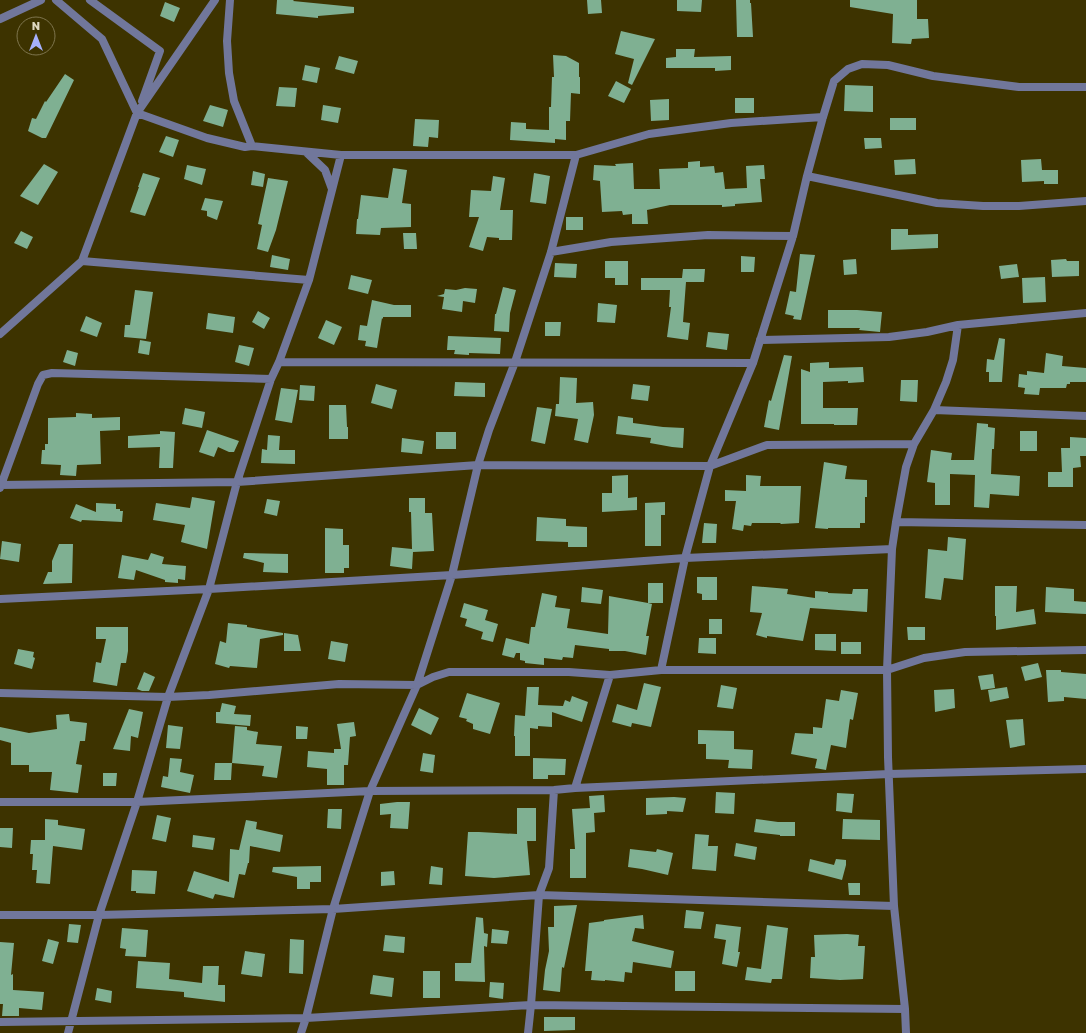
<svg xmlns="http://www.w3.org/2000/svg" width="1086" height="1033" font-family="'Golos Text',sans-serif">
  <rect width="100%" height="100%" fill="#3d3300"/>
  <path fill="#7fb092" d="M277 0H294L293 1 354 7V13L318 16V18L276 14Z
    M587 0H601L602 13 588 14Z
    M677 0H702L701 12 677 11Z
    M736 0H750V3H751L753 37H737Z
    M850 0H917V19H928L929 38 912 39 911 44 892 43 893 14 850 7Z
    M165 2 180 8 174 22 160 16Z
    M621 31 655 39 632 85 628 83 634 59 615 54Z
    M676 49H695L694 57 731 56V70L715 71V68H666V58L676 57Z
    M553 55 566 56 579 63V77H580V94L571 93 570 121H566V140L555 139V143L510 140 511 122 526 123V129L549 130V107H551L552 77H554Z
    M339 56 358 61 354 74 335 69Z
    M305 65 320 68 317 83 302 80Z
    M65 74 74 80 46 138H42L28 131 32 118 36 119 45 101 46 102Z
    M616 81 631 89 624 103 608 96Z
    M845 85 873 86V112L844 111Z
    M279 87 297 88 295 107 276 106Z
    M735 98H754V113H735Z
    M669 99V120L651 121 650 100Z
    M210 105 228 110 223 127 203 121Z
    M323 105 341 108 338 123 321 120Z
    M890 118H916V130H890Z
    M415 119 439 120 438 138 429 137 428 147 413 146Z
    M166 136 179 140 173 157 159 152Z
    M864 138H881L882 148 865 149Z
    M915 159 916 174 895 175 894 160Z
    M1041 159 1042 170H1058V184H1044V181L1022 182 1021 160Z
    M700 161V167L714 166 715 173 723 172 725 189 747 188 746 166 764 165 765 179H760L762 202 735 204V206L722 207V205H670L647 210 648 224H632V214L623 215 622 211 602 212 600 181 593 180 594 165 616 166 615 164 633 163 634 189H660L659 169 688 168V162Z
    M44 164 58 172 38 205 20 196Z
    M187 165 206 169 202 185 184 179Z
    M393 168 407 170 402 203 411 204V227L381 228 380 235 356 234 357 219H358L361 195 388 198Z
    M253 171 265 174 263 187 251 185Z
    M143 173 160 178 145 216 130 212 139 187H138Z
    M534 173 550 176 546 204 530 202Z
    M493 176 505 178 500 210H513L512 240H499V238L487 237 483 251 469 247 479 217H469L471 190 491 191Z
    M268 178 288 181 276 230 268 252 257 249 262 225 258 224Z
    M205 198 223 201 217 220 207 216V211L201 210Z
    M566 217H583V230H566Z
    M891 229H908V235L938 234V248L891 250Z
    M21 231 33 237 27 249 14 243Z
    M403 233H416L417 249H404Z
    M800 254 815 255 801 320 793 319 794 316 785 314 790 291 796 292Z
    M272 255 290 259 288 270 270 267Z
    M741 256 755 257 754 272H741Z
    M856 259 857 274 844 275 843 260Z
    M1066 259 1067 261H1079V276L1052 277 1051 260Z
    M605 261H628V285H615V278H605Z
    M555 263 577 264 576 278 554 277Z
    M1017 264 1019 277 1001 279 999 266Z
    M683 269H705L704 282H686L683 322 690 323 688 340 667 337 671 307H669L670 290H641V278H682Z
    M351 275 372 280 368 294 348 289Z
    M1045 277 1046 302 1023 303 1022 278Z
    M503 287 516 290 510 313 509 332 494 331 495 314H496Z
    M465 288 477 289 475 303 463 301 462 312 442 309 444 297 437 296 444 294 445 289 456 290Z
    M135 290 153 292 146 339 124 337 125 325H130Z
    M372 300 394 305H411V317H383V319L382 318 377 348 365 346 366 341 358 340 360 325 367 326Z
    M598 303 617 305 615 323 597 322Z
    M828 310H857L882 312 880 332 859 330 860 328H828Z
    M258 311 270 318 264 329 252 322Z
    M208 313 235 317 233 333 206 329Z
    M86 316 102 323 97 337 80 331Z
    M326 320 342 327 334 345 318 338Z
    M545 322H561L560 336H545Z
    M708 332 729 334 727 350 706 347Z
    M448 336 501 338 500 354 469 353V355L454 354 455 350H447Z
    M999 338 1005 339 1002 382H989V372H986L987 359 994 360Z
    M140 340 151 342 149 355 138 353Z
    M239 345 254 348 249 366 235 362Z
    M67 350 78 353 75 366 63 362Z
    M1046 353 1063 356 1062 366 1086 368V382H1070V384H1067L1066 388H1040L1039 395 1024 394 1025 388 1018 387 1019 374 1027 375V371L1044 373Z
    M784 355 792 356 779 430 764 427 769 400 771 401Z
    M829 362V368L863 367 864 382 848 383V381L823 382V408H858L857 425H834V424H801V369L810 372V363Z
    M560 377 577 378 576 403 593 402 594 415 588 443 574 440 578 419 555 416 556 404H559Z
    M901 380H918L917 402 900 401Z
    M455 382 485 383V397L454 396Z
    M376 384 397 390 392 409 371 403Z
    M633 384 650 386 648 401 631 399Z
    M300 385 315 386 314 401 299 400Z
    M281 388 298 390 292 423 275 420Z
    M329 405H346L347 427H348V439H329Z
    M537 407 552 409 545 444 531 441Z
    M185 408 205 412 202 428 182 424Z
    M76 413 92 414V418L120 417V430L100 431 101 464 77 465 76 476 60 475 61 465 41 464 42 450H45V444H48V418L76 417Z
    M618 416 633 418V423L663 427 684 428 683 448 672 447 650 443 651 438 616 434Z
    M977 423 988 424V427L995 428 994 449H992L991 474 1020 476 1019 496 990 494 989 508 974 507 975 475 950 474V505H935V483L927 482 931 450 952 453 951 460H974Z
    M207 430 239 441 234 452H229L218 447 214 457 199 452Z
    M160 431 175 432 173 468H159L160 447 128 448V436L160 434Z
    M1020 431H1037V451H1020Z
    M436 432H456V449H436Z
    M268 435 280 436 279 450H295V464L261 463 262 449 267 450Z
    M1070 437 1086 438V456H1080L1081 467 1073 468V487H1048V472H1062L1061 448H1070Z
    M402 438 424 441 422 454 401 452Z
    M824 462 847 466 845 479 867 480V497H865V523H860V528H828V529L815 528Z
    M628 475V498L637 497V510L602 512V493H612V476Z
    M746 475 761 476 760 486H801L799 523 781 524 780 523H752L751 526 744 525 743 531 732 529 736 501H725V490L746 491Z
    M192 497 215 501 207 549 181 542 185 525 153 520 156 503 190 508Z
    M409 498H425V513H432L434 551 413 552 412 569 390 566 392 547 412 549 411 512H409Z
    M267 499 280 501 277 516 264 513Z
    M665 502V515H661V546H645V503Z
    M96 503 116 504V509H120V511H123L122 522 82 520 81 522 70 518 76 504 96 512Z
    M537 517 566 519V526L587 527V547H568V542L536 541Z
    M704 523 717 524 716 543H702Z
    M325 528 343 529V545H349V568H344V573H325Z
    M948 537 966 539 963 580 944 578 941 600 925 598 928 549 947 551Z
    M2 541 21 544 19 562 0 559Z
    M59 544H73L72 583 43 584 48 572H52V561Z
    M151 553 164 557 162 564 186 566 185 580 178 579V583L165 582V580L136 570 134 580 118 578 122 555 148 560Z
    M244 553 288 554V573L263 572 264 563 243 558Z
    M697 577H717V600H702V594L697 593Z
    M648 583H663V603H648L652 604 646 636H649L646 655 625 651H609V649L575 645 573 658 563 657 562 660 544 658V665L525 663V661L520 660V653H516L514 658 502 655 506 638 529 644 531 627H535L542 593 557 596 555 607 570 609 567 628 608 634 609 596 648 603Z
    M752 586 788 589 787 594 815 598V591L828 592V593L852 594 853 589H868L867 612 810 608 803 641 767 636V638L756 635 762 613 750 612Z
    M995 586H1017L1016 612 1034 609 1036 624 996 630V616H995Z
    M582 587 603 590 601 604 581 602Z
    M1046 587 1074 589V601L1086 602V614L1045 612Z
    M464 603 488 610 485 620 498 624 493 642 481 639 483 632 465 626 467 619 460 617Z
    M709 619H722V634H709Z
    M228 623 247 625V627L283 633V635L260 639 257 668 230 666 229 668 215 664 220 641 226 643Z
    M96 627H128V651L126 663H121L117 686 93 682 96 662 101 663 106 639H96Z
    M907 627H925V640H908Z
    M284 633 298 635 301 651H284Z
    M815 634H836V651L815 650Z
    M699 638H716V654L698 653Z
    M331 641 348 644 345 662 328 659Z
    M841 642H861V654H841Z
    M18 649 34 652 33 657 35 658 32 669 14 664Z
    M1038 663 1042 677 1025 681 1021 667Z
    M1046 670H1061V672L1086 674V699L1064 697V701L1048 702Z
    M144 672 155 677 149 691H142L137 689Z
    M993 674 995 688 981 690 978 676Z
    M644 683 661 687 651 727 632 723 631 727 612 722 617 704 637 710Z
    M721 685 737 688 733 709 717 707Z
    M527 687H539L538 705 563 706 565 700 570 702 572 696 588 702 582 722 552 712V727L538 726V729L530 728V756H515V736H514L515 715 525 716Z
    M1007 687 1009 698 990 702 988 690Z
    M954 689 955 708 935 712 934 690Z
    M841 690 858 693 853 720 850 719 846 748 831 745 826 770 815 768 817 759 791 754 795 733 813 734V727L822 728 826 699 839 701Z
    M467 693 500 703 490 734 473 729V724L466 721 467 719 459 717Z
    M222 703 236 706 234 714 251 715 250 726 216 723V712H220Z
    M419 708 439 718 431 735 411 725Z
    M129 709 143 712 138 738 131 736 130 751 113 749Z
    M69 714 70 721 87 723 85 741H80L76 764 82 765 78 793 50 790 52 772H29V765H11V743L0 740V727L29 733 57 729 56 715Z
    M1023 719 1025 745 1010 748 1006 720Z
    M354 722 356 736 350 737 348 765H344V785H327V769L307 767 308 751 334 753V749H341L337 724Z
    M168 725 183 727 180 749 166 748Z
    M235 726 247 727V730L258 732 256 744 282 746 277 778 262 776 264 766 232 763 231 780H214L215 763H232Z
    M296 726 308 727 307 739H296Z
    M698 730 734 731V749L753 750 752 769 728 768 729 760 706 759V744H698Z
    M423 753 435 755 433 773 420 771Z
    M170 758 182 759 180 772 194 775 190 793 161 787 163 776 168 777Z
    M533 758 566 759 565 775H548V779H533Z
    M103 773H117L116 786H103Z
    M716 792 735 793 734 814 715 813Z
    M837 793 854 794 852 813 836 811Z
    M604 795 605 812 594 813 595 832 586 833V878H570V849H575L572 809 590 808 589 796Z
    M674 797 686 798 683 812 667 811V814L646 815V798Z
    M397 802H410L408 829 390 828 391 814 380 815V804Z
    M517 808H536V841H527L530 875 494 878 465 876 468 832H479L517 834Z
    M328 809H342L341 829 327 828Z
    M157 815 171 818 166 842 152 839Z
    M45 819 58 820V825L85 829 82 850 53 846 50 884 36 883 37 870H32L33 854H30L31 840H45Z
    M756 819 778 822H795V836H780V835L754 832Z
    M843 819 880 820V840L842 839Z
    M246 820 257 822 256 829 283 835 280 852 250 846 249 863H248L245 875 239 874 234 898 215 894 213 899 187 891 194 871 229 882 230 849 239 850Z
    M0 828H13L12 848 0 847Z
    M695 834 709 835 708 846H718L716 871 692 869Z
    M193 835 215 838 213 850 192 847Z
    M736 843 757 847 755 860 734 856Z
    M630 849 656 852 657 849 673 853 668 875 642 869 628 867Z
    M810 859 834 865 836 859 846 860V865L842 880 808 871Z
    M321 866V882H310V889H297V877L272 872 273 867Z
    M431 866 443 868 442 885 429 884Z
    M132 870 157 871 155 894 136 893V891H131Z
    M394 871 395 885 381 886V872Z
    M848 883H860V895H849Z
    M577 905 564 968 562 967 560 992 543 990 545 970 549 951 548 927H554V906Z
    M686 910 704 912 701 929 684 928Z
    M643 915 644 929 635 928 632 941 674 951 671 968 633 962 632 973 625 972 624 982 605 980V981L591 980 592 971H585L589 923 604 921V920Z
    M476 917 483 918 484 933 488 934 487 947 484 946 485 982 455 981V963H471Z
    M69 924 81 925 78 943 67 942Z
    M716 924 741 927 738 952H740L737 967 722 964 726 940 714 938Z
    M767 925 788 928 782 979H772L771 983 745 980 747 967 761 969Z
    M122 928 148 930 146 957 125 956 126 949 120 948Z
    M492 929 509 931 507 944 491 943Z
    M847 934 859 935 858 946H865L863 979 840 980 810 978 811 957H815L814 935Z
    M385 935 405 937 404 953 383 951Z
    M48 939 59 942 53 964 42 961Z
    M290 939 304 940 303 974 289 973Z
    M0 942 14 943 11 975 13 974V990L44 992 42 1010 19 1008V1016H2L3 1004H0Z
    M245 951 265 954 262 977 241 974Z
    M138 961 170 963 169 979 202 983 203 966H219L218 985H225V1002L184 997V992L136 988Z
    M423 971H440V998H423Z
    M675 971H695V991H675Z
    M373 975 394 978 392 997 370 994Z
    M490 982 504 983 503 999 489 997Z
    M97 988 112 991 111 1003 95 1000Z
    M544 1017H575V1030L544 1031Z"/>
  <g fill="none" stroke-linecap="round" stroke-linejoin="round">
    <path stroke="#71779b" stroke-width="8" d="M56 0 102 39 137 113 207 138 245 147 252 146 341 155H576L649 134 731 123 823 117
      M90 0 160 51 142 101
      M230 0 227 41 229 73 234 101 252 146
      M0 19 41 0
      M306 152 325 170 332 189
      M807 176 937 203 983 206H1019L1086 201
      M551 252 611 242 708 235 793 236
      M82 261 309 280
      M0 334 82 261 137 113 215 0
      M760 340 889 337 927 332 958 325 1086 313
      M279 362 753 363
      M934 410 1086 416
      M0 485 237 482 478 465 710 466 767 445 914 444
      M0 488 38 384 43 375 52 373 271 379
      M896 522 1086 525
      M0 599 209 589 452 575 685 558 892 549
      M661 670 685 558 710 466 753 363 793 236 807 176 823 117 834 81 848 69 862 64 888 65 933 76 1019 87H1086
      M0 693 168 697 209 695 339 684 417 685 433 677 449 672H569L610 675 661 670H887L924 658 965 652 1086 650
      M575 788 610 675
      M0 802H137L370 791 554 790 575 788 889 774 1086 769
      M0 915H99L333 909 539 895 894 906
      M0 1022 306 1018 531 1005 905 1009
      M68 1033 99 915 137 802 168 697 209 589 237 482 271 379 279 362 309 280 341 155
      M301 1033 306 1018 333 909 370 791 417 685 452 575 478 465 489 430 515 362 551 252 576 155
      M528 1033 531 1005 539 895 549 868 554 790
      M906 1033 905 1009 894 906 888 757 887 670 892 549 896 522 906 467 914 444 934 410 946 382 953 360 958 325"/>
  </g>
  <g transform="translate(36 36)"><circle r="19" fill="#3d3300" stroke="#7e754d"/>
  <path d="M0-3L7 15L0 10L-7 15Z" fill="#a6b1fc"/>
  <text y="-6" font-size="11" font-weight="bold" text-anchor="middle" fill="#dfd9c0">N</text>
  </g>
</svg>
